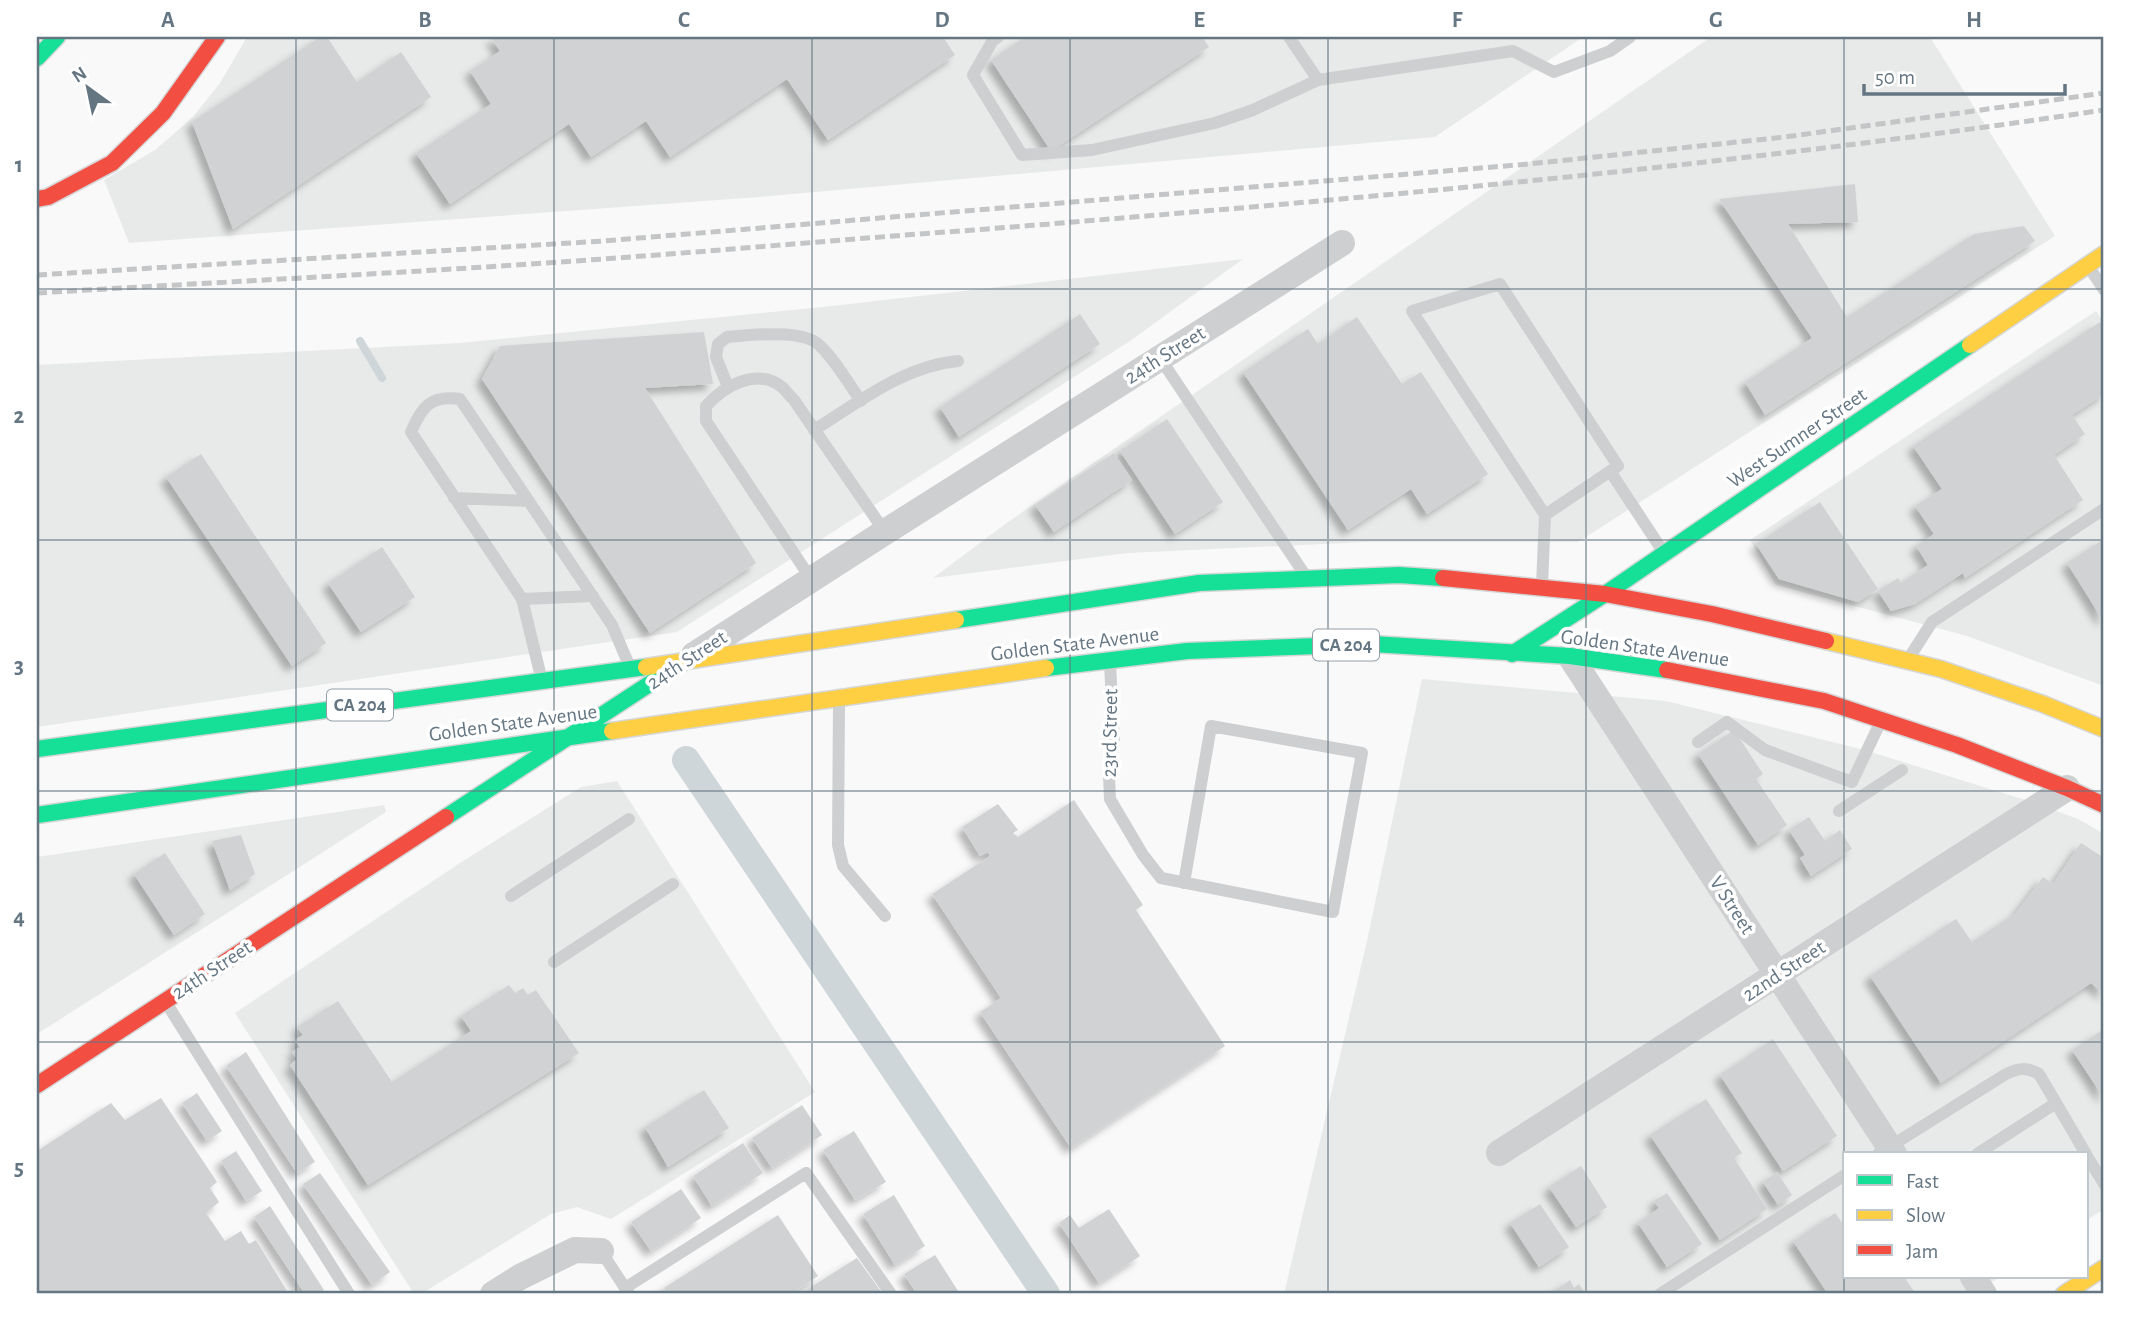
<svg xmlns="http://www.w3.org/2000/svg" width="2141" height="1331" font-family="'Alegreya Sans',sans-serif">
  <defs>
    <filter id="shadow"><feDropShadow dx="-6" dy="6" stdDeviation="3.5" flood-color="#0004"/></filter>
  </defs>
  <rect width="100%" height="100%" fill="#f9f9f9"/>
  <path fill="#e8e9e9" d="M247 37H1583L1435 137 759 197 129 243 104 180 155 150 192 118 220 83Z
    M1711 37H1930L2055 236 1578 542H1367L1128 553 933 578 1008 522Z
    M1243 259 1130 341 677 632 37 727V365L460 343 832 306Z
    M2096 311 2104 323V686L1967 636 1776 585 1750 540Z
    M1422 679 1666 701 1861 749 2032 802 2078 819 2104 834V1209L2087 1220V1154H1845V1277H2000L1973 1294H1284L1367 941Z
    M617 781 815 1092 611 1219 577 1207 551 1214 421 1294H414L235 1013 463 861 581 787Z
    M384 805 386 812 37 1034V857Z"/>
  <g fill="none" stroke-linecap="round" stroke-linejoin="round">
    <path stroke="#ced6d9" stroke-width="8" d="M360 341 382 378"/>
    <path stroke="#ced6d9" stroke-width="28" d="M686 760 1046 1294"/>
  </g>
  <path fill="#d0d2d3" filter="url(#shadow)" d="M320 37H327L357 82 401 52 431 97 233 229 192 122Z
    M491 37H943L955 55 828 140 787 79 670 157 646 121 591 157 569 124 450 204 416 153 491 104 470 71 500 51Z
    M1025 37H1202L1209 47 1051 151 991 60Z
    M1855 184 1858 222 1788 224 1847 317 1974 234 2024 226 2035 241 1765 415 1745 382 1812 338 1719 199Z
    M1080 314 1100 344 959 437 940 407Z
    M1357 317 1402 384 1421 372 1488 474 1427 514 1411 489 1348 530 1243 372 1308 329 1318 344Z
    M2100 322 2104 328V394L2072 415 2085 434 2054 455 2083 500 1965 578 1963 573 1915 604 1891 611 1878 591 1898 578 1901 583 1928 565 1916 546 1934 534 1915 506 1942 489 1913 446Z
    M704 332 713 384 645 388 756 563 650 633 482 379 500 346Z
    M1167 419 1223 502 1175 534 1120 451Z
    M1114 453 1132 480 1054 532 1035 505Z
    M201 454 326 643 292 666 166 477Z
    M1820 502 1878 589 1858 602 1779 579 1756 544Z
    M2104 539V622L2067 563Z
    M382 547 415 597 361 632 328 583Z
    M1734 730 1763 774 1756 779 1787 825 1758 845 1698 754Z
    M1074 800 1143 905 1136 910 1225 1046 1071 1148 980 1012 1001 998 932 894 990 856 988 852 980 856 962 827 998 804 1018 830 1013 833 1018 837Z
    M1809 817 1825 841 1840 830 1852 849 1811 876 1800 858 1805 855 1789 830Z
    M241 835 255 874 230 890 212 841Z
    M2081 843 2104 858V994L2091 983 1941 1083 1870 976 1956 919 1972 942 2016 913 2043 877 2053 884Z
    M165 853 205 914 174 935 134 874Z
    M509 985 515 993 523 988 528 995 536 990 579 1053 368 1185 290 1065 297 1059 292 1052 300 1047 295 1040 303 1035 297 1027 338 1001 392 1082 471 1031 461 1016Z
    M2104 1029V1098L2072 1050Z
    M1773 1039 1837 1136 1783 1171 1720 1075Z
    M246 1052 315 1162 297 1173 226 1066Z
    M704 1090 729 1128 668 1167 645 1127Z
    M197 1093 222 1131 207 1141 182 1103Z
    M161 1098 217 1182 210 1188 219 1202 206 1213 225 1241 241 1231 249 1244 256 1240 289 1294H37V1151L111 1103 125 1120Z
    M1706 1099 1742 1153 1734 1158 1767 1209 1720 1240 1650 1135Z
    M802 1105 822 1135 772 1168 752 1138Z
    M854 1131 886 1182 855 1200 823 1150Z
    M743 1143 763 1173 712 1206 693 1176Z
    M236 1151 262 1191 246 1201 221 1161Z
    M1581 1166 1607 1207 1576 1227 1549 1187Z
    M1777 1172 1792 1195 1778 1205 1763 1182Z
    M320 1173 390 1272 372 1285 303 1184Z
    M681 1189 701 1218 651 1251 631 1222Z
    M1667 1193 1702 1244 1667 1267 1638 1223 1659 1208 1654 1201Z
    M894 1195 925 1246 895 1265 863 1214Z
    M1540 1204 1569 1247 1539 1267 1510 1223Z
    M270 1206 324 1290 317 1294H305L254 1217Z
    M1109 1209 1140 1256 1099 1283 1059 1223 1070 1215 1079 1228Z
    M1835 1213 1844 1225 1845 1224V1277H1904L1916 1294H1828L1793 1241Z
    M778 1215 818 1276 791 1294H668L664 1288Z
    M935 1255 960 1294H917L904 1274Z
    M857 1258 883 1294H800Z
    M1570 1280 1574 1288 1579 1284 1586 1294H1556L1554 1291Z"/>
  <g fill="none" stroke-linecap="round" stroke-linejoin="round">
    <g stroke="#d5d6d7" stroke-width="19">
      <path id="fast" d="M37 58 57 37
        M956 620 1199 583 1399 575 1443 578
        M1512 654 1605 594 1970 345
        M1046 668 1187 651 1372 644 1570 656 1667 670
        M37 749 646 667
        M37 815 612 731
        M446 817 683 662"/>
    </g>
    <g stroke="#d5d6d7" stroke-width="19">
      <path id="slow" d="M1970 345 2104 254
        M1826 641 1941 669 2043 704 2104 729
        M646 667 956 620
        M612 731 1046 668
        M2064 1294 2104 1268"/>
    </g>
    <g stroke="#d5d6d7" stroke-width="19">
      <path id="jam" d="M37 199 48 197 112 163 163 113 217 37
        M1443 578 1605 594 1712 614 1826 641
        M1667 670 1824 701 1957 745 2067 788 2104 805
        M37 1085 446 817"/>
    </g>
    <path stroke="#cecfd0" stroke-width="12" d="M998 37 993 40 973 75 1022 155 1092 150 1215 123 1253 110 1318 80
      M1289 37 1318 80 1513 51 1554 72 1610 51 1630 37
      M2089 267 2104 290
      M1500 284 1618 466 1545 515 1412 311Z
      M1160 358 1303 572
      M728 387 716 357 718 344 727 337C750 335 801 329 818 344 835 359 848 383 861 401
      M814 430C859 402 904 366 958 361
      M1610 471 1662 550
      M454 498 529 501
      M811 579 706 421V406C724 386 757 367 782 387 786 391 790 396 794 400L885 532
      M1542 585 1545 515
      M522 599 593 596
      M1909 658 1932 622 2104 509
      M1110 664 1114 742 1109 775 1110 799 1143 855 1161 878 1333 912 1362 753 1211 726 1184 883
      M541 677 522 599 411 432C422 406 431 395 460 399L612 625 629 665
      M839 701 838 845 843 866 885 916
      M1698 742 1727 722 1765 750 1852 782 1880 723
      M1839 811 1902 770
      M511 896 629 819
      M554 962 673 884
      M167 1004 349 1294
      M1878 1154 2006 1074C2018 1068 2027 1067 2039 1074L2086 1154
      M1977 1154 2056 1103
      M2087 1156 2104 1184
      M601 1251 629 1294
      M625 1288 806 1173 891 1294
      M1660 1294 1845 1175"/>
    <path stroke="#cecfd0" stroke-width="26" d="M694 655 885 532 1342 243
      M1570 656 1894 1154
      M1499 1153 2067 788
      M1973 1277 1984 1294
      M493 1294 520 1277 575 1250 601 1251"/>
    <use href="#fast" stroke="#16e098" stroke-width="16"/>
    <use href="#slow" stroke="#ffcf43" stroke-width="16"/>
    <use href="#jam" stroke="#f24e42" stroke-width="16"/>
    <path stroke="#c3c5c6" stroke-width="5" stroke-dasharray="10 5" stroke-linecap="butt" d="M37 275 604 241 1529 164 1785 137 2104 93
      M37 293C221 282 405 273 589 260 717 251 845 239 974 230 1352 200 1729 166 2104 110"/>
  </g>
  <path fill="none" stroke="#657683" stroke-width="2" stroke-opacity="0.55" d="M296 37V1294M554 37V1294M812 37V1294M1070 37V1294M1328 37V1294M1586 37V1294M1844 37V1294M37 289H2104M37 540H2104M37 791H2104M37 1042H2104"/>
  <g text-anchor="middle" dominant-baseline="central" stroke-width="7" stroke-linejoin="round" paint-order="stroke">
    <g fill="#fff" stroke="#939fa8" stroke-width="2">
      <rect x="1313" y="629.5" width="66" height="31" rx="5"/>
      <rect x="327" y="689.5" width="66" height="31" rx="5"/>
    </g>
    <g font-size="19" font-weight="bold" fill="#657683">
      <text x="1346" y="645">CA 204</text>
      <text x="360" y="705">CA 204</text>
    </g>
    <g font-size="21" fill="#657683" stroke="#fff">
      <text transform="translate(1165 355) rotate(-32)">24th Street</text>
      <text transform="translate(1797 438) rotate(-34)">West Sumner Street</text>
      <text transform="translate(1075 644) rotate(-7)">Golden State Avenue</text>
      <text transform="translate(1645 648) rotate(8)">Golden State Avenue</text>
      <text transform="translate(687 660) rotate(-33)">24th Street</text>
      <text transform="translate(513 723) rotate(-8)">Golden State Avenue</text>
      <text transform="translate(1110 733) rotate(-89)">23rd Street</text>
      <text transform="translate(1732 905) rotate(57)">V Street</text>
      <text transform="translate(212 970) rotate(-33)">24th Street</text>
      <text transform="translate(1784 971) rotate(-33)">22nd Street</text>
    </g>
  </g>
  <rect width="2141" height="1331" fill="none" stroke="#ffffff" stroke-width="77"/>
  <rect x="1843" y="1152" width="245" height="126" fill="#ffffff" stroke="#c1c8cd" stroke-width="2"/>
  <rect x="1857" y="1175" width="35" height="10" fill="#16e098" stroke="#c1c8cd" stroke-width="2"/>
  <text x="1906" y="1188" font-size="21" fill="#657683">Fast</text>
  <rect x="1857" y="1210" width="35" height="10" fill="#ffcf43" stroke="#c1c8cd" stroke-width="2"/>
  <text x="1906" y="1222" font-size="21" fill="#657683">Slow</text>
  <rect x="1857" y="1245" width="35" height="10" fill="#f24e42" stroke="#c1c8cd" stroke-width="2"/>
  <text x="1906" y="1258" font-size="21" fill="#657683">Jam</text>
  <g transform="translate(88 88) rotate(327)" stroke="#ffffff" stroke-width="5" paint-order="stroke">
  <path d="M0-5L12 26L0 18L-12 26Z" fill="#657683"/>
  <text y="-10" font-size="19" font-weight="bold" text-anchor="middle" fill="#657683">N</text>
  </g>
  <path d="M1864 84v10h201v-10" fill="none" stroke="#657683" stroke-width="3.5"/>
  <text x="1875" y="84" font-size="21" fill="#657683" stroke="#ffffff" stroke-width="5" paint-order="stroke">50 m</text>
  <rect x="38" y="38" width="2064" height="1254" fill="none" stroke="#657683" stroke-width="2.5"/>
  <g font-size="23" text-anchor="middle" font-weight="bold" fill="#657683">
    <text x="168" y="27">A</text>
    <text x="425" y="27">B</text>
    <text x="684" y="27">C</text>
    <text x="942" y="27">D</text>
    <text x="1199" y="27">E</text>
    <text x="1457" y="27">F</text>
    <text x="1716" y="27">G</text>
    <text x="1974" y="27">H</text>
    <text x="19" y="172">1</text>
    <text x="19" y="423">2</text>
    <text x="19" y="673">3</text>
    <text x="19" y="924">4</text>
    <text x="19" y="1175">5</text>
  </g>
</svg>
